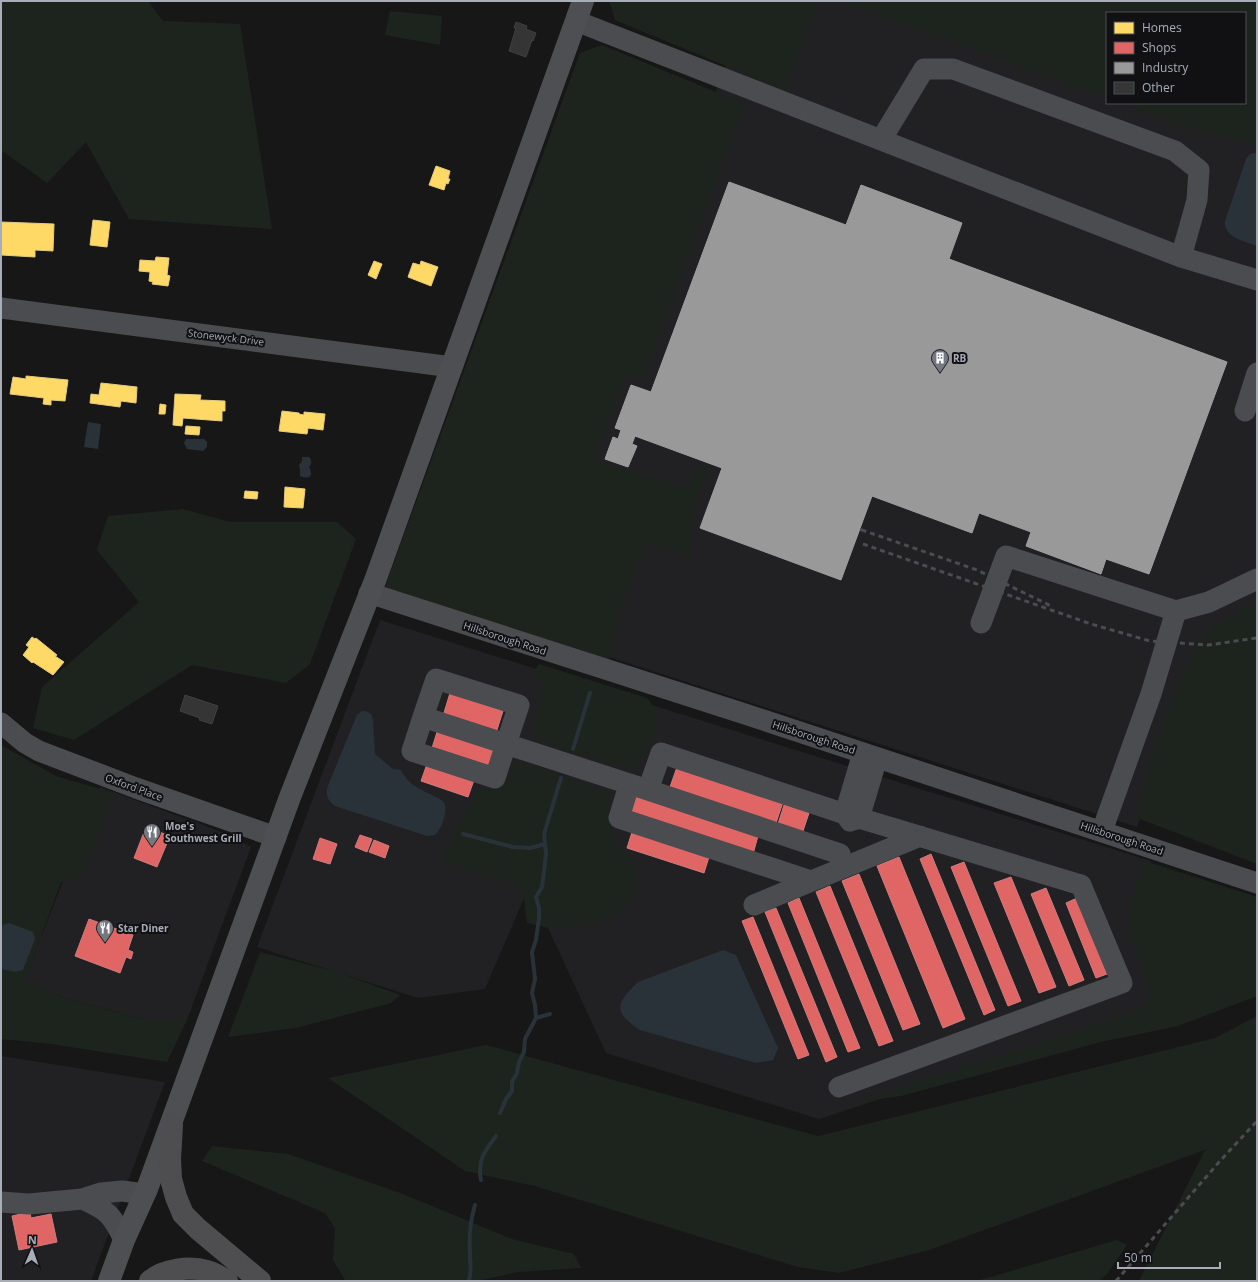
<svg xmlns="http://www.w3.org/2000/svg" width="1258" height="1282" font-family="'Open Sans',sans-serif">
  <rect width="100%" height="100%" fill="#171717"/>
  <path fill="#212123" d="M749 1H897L1107 75V103H1188L1257 127V624L1192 664 1137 827 519 628Z
    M380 620 1151 861 1130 916 1162 1008 819 1119 606 1053 529 887 485 989 418 998 257 947Z
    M100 787 230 835 251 847 187 1020H146L64 998 24 980Z
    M1 1056 165 1082 91 1281H1Z"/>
  <path fill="#1d241e" d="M1 1H148L163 21 240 24 272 229 129 219 86 142 47 183 1 150Z
    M609 1H819L784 90 615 20Z
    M841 1H1257V143L1199 132 1121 103H1245V13H1107V98Z
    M390 11 442 16 440 45 385 35Z
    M602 45 745 104 643 377 627 376 592 460 686 488 698 466 707 469 690 528V556L647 543 619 615 609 661 385 587 580 53Z
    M183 509 230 522H337L356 539 310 664 286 683 192 665 74 740 33 728 42 687 139 602 97 550 108 516Z
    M1257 600V864L1135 817 1157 740 1198 639Z
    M539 664 647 698 657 711 653 740 650 745 637 765 626 769 538 741 533 731 543 689 539 679 533 673Z
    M1 745 56 776 114 793 88 862 77 879 61 882 25 980 64 998 146 1020H187L167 1062 51 1044 1 1039Z
    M524 763 604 790 610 796 609 806 610 826 614 841 635 863 636 890 625 909 597 923 557 930 527 923 523 891 515 885 445 861 443 856 471 801 480 788H500L505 783 515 765Z
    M1145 861 1257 897V996L1178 1026 1101 1042 901 1096 858 1102 1138 1011 1151 997 1128 924 1131 899Z
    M260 952 337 972 400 995 391 1003 296 1028 228 1037Z
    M1257 1016V1281H1139L1205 1150 929 1250 839 1273 798 1267 535 1186 465 1171 328 1078 486 1045 818 1136 1215 1038Z
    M212 1146 288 1154 403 1194 512 1239 574 1254 581 1268 519 1272 476 1281H348L345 1280 333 1260 335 1228 325 1213 202 1161Z
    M1117 1240 1127 1245 1108 1273 1099 1281H977Z"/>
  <path fill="#2a3239" d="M1255 153 1257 154V246C1245 241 1224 238 1225 221L1246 159 1250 154Z
    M88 422 101 424 98 449 84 447Z
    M186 439H204L207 442V447L203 451 187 449 184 443Z
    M302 457H309C312 460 312 464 309 467 310 469 311 471 311 473 312 479 303 478 300 476V470L299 465 302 461Z
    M362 711 368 712 371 714 373 720 375 754 393 769 401 770C409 787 425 791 440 799L444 802C448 812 442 828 435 835L427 836 335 806C328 801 326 796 327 788L357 715Z
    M9 923 33 932 35 939 23 970 15 972 1 969V929L3 925Z
    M723 950 736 955 778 1048 773 1060 756 1063 640 1030C613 1012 615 1004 638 982Z"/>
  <path fill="#ffd966" stroke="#e5cc7f" d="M436 166 450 171 448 179H450L448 184 446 183 444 190 429 185Z
    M93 220 110 222 107 247 90 245Z
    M1 222 54 224 53 251 35 250V257L1 255Z
    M156 257 169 258 167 275 170 276 168 286 152 284 153 282 149 281 150 272 139 271 140 260 155 261Z
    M374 261 382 264 376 279 368 275Z
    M421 261 438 267 431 286 408 277 413 263 420 265Z
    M26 376 68 380 65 401 51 400V405L43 404 44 398 10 394 13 377 26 379Z
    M101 383 137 387 136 403 121 401 120 407 90 403 91 394 99 395Z
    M175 394 201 395 200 400 225 401V411H222V421L183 418 182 426 173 425Z
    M160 404 166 405 165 414H159Z
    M282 411 299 413V414L304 415V412L325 414 323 430 308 428 307 434 279 431Z
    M186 426 200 427 199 435 185 434Z
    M285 487 305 489 303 508 284 507Z
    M245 491 258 492 257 499 244 498Z
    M32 637 35 639 36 638 57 655 55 656 64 662 53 675 33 662 32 663 23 655 29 647 26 645Z"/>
  <path fill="#e06666" stroke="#cf7b7f" d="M450 693 503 711 496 733 443 716Z
    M437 732 496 750 491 767 432 748Z
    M427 764 474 780 468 797 421 781Z
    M677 767 783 802 776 823 670 787Z
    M635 796 758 836 753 854 629 813Z
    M785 802 810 810 803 831 778 824Z
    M146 827 170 836 157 867 134 858Z
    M632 832 709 857 704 873 627 848Z
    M360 835 372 839 367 852 355 847Z
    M320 838 337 844 330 864 313 859Z
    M374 840 389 846 385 858 369 852Z
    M931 854 995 1010 984 1015 920 859Z
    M899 857 965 1019 943 1028 877 866Z
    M964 862 1021 1001 1008 1006 951 867Z
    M859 874 920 1024 903 1030 842 881Z
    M1011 877 1056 987 1039 993 994 883Z
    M830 886 893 1041 879 1046 816 892Z
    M1046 888 1084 980 1069 986 1031 894Z
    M799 898 860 1048 848 1052 788 903Z
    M1077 898 1107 974 1096 978 1066 903Z
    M776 908 837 1057 826 1062 765 912Z
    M753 917 809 1055 798 1059 742 921Z
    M89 919 133 935 128 950 133 952 131 959 126 957 120 973 75 956Z
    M30 1212 31 1218 51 1214 57 1242 19 1250 12 1216Z"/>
  <path fill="#999" stroke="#9e9fa2" d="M729 182 846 225 861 185 962 223 949 259 1227 362 1149 574 1106 559 1101 574 1026 546 1031 532 979 513 972 533 872 496 841 580 700 528 722 468 635 436 632 444 637 446 628 467 605 459 613 437 618 439 621 430 615 428 631 385 651 392Z"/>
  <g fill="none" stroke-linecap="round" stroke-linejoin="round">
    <path stroke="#2a3239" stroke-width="4" d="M573 749 590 693
      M463 834 513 847 530 848 545 844
      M536 1018 550 1014
      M500 1113 506 1099 512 1091V1082L517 1073 519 1062 524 1052 525 1039 536 1018 535 1005 532 993 535 979 532 952 536 940 539 918V908L536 897 542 887 546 854 544 834 561 778
      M481 1180C477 1160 485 1151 496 1136
      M469 1281C472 1269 470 1264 470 1253 469 1234 470 1223 475 1205"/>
  </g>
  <path fill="#353536" stroke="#3f4043" d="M516 22 527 26 526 29 536 33 533 41 532 40 526 57 509 51 516 28H514Z
    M185 695 218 706 212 724 199 720 200 718 180 711Z"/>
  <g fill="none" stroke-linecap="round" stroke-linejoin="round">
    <path stroke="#4b4c50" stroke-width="21" d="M576 21 1181 257 1257 280
      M881 140 924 69H953L1175 151 1199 170 1197 200 1181 257
      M1 308 452 367
      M1245 411 1257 373
      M369 593 748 715 1257 883
      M1176 611 1209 602 1257 579
      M981 623 1006 556 1176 611 1151 694 1102 831
      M436 679 519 705 506 744 423 717Z
      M423 717 412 751 495 778 506 744 648 790
      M1 723 25 743 39 751 136 788 276 837
      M629 785 619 818 811 881
      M845 814 863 753
      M860 815 877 758
      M754 905 920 836
      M839 1087 1122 983 1081 885 859 818 850 821 845 814 661 753 648 790 840 854
      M82 1199C107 1210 112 1214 124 1240
      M1 1202 29 1204 82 1199 101 1193 122 1191 145 1194"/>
    <path stroke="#4d4f52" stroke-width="22" d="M109 1281 124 1240 147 1189 290 797 376 578 583 1"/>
    <path stroke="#4e4e51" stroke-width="22" d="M172 1125 170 1159 171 1179 176 1197 183 1214 198 1229 260 1281
      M150 1281C164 1269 190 1266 207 1271 214 1273 221 1277 227 1281"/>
    <path stroke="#4b4c4f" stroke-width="3" stroke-dasharray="5 4" stroke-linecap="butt" d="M865 531 859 529 977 570 1051 606
      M863 544 1091 624 1150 641 1208 645 1257 638
      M1116 1281 1220 1161 1257 1121"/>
  </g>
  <defs>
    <g id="building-pin" transform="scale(0.9)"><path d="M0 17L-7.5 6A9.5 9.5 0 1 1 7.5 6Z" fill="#757880" stroke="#111113"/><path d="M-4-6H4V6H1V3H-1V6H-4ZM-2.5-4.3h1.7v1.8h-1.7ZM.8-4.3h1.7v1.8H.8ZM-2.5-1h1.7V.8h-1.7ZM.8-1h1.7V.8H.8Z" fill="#fff"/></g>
    <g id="restaurant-pin" transform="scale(0.9)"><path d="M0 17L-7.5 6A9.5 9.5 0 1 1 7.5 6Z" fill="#757880" stroke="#111113"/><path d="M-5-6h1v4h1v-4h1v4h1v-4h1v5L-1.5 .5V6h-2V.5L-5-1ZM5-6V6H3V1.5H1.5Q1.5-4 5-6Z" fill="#fff"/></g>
  </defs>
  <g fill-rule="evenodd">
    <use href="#building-pin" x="940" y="358"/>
    <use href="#restaurant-pin" x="152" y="832"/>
    <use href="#restaurant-pin" x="105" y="928"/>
  </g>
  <g text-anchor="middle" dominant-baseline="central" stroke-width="4" stroke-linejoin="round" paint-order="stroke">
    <g font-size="10" fill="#a8adb8" stroke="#111113">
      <text transform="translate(226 337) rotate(7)">Stonewyck Drive</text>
      <text transform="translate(505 638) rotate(18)">Hillsborough Road</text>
      <text transform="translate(814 737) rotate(18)">Hillsborough Road</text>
      <text transform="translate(134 787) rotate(20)">Oxford Place</text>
      <text transform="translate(1122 838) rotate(18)">Hillsborough Road</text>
    </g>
    <g font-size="10" font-weight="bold" fill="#a8adb8" stroke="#111113" text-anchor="start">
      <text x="953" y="358">RB</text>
      <text x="165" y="826">Moe's<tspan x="165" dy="12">Southwest Grill</tspan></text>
      <text x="118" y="928">Star Diner</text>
    </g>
  </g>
  <rect width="1258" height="1282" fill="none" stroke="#a8adb8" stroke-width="4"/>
  <rect x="1106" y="12" width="140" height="92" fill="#111113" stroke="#4d4f55"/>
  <rect x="1114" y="22" width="20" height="12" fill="#ffd966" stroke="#4d4f55"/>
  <text x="1142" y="32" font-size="12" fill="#a8adb8">Homes</text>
  <rect x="1114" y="42" width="20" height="12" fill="#e06666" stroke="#4d4f55"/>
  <text x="1142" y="52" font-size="12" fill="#a8adb8">Shops</text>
  <rect x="1114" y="62" width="20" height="12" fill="#999999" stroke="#4d4f55"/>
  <text x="1142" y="72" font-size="12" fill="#a8adb8">Industry</text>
  <rect x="1114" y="82" width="20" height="12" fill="#353536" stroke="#4d4f55"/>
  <text x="1142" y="92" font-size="12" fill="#a8adb8">Other</text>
  <g transform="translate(32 1250) rotate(2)" stroke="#111113" stroke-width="3" paint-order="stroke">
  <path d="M0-3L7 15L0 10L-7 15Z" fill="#a8adb8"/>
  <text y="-6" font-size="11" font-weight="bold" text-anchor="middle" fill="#a8adb8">N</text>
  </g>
  <path d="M1118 1262v6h102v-6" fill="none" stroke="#a8adb8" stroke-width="2"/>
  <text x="1124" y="1262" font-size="12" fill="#a8adb8" stroke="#111113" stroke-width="3" paint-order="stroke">50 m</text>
</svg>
